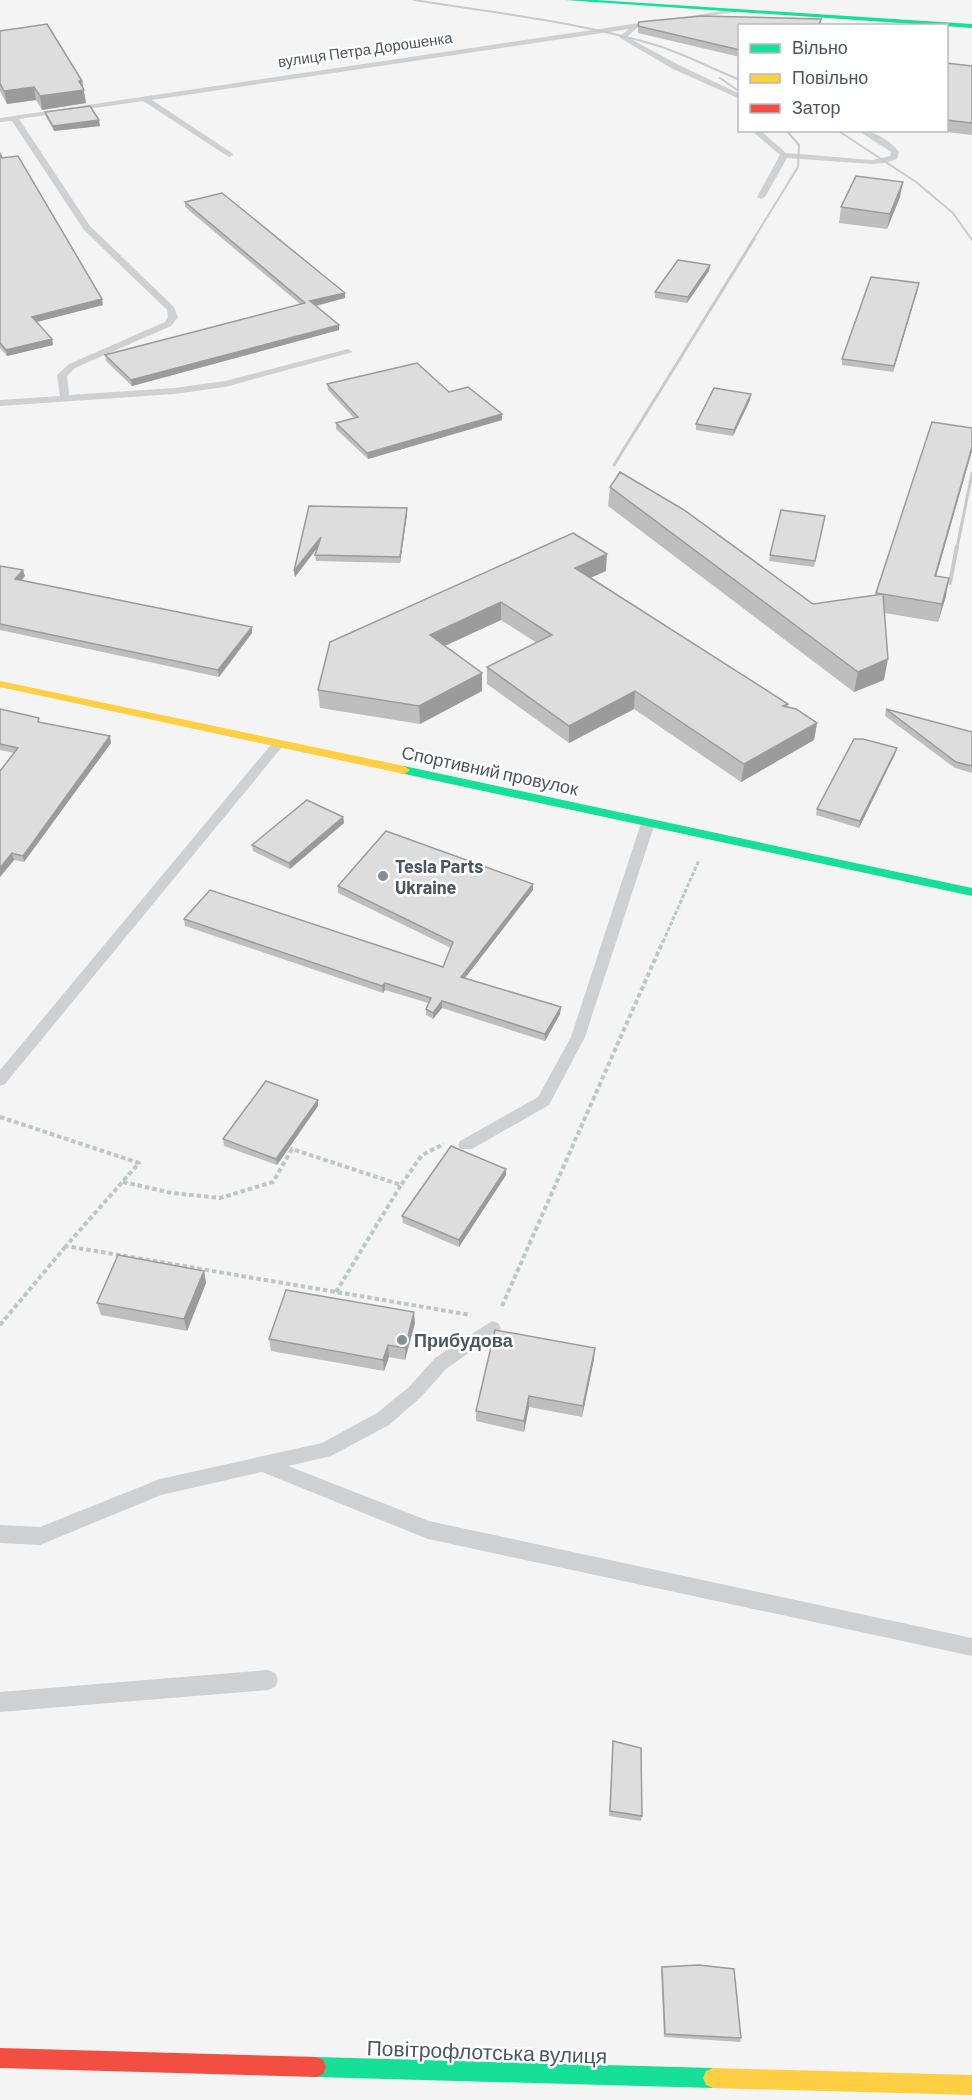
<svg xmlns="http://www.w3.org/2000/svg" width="972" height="2100" font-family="Barlow,sans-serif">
  <rect width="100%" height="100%" fill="#f4f4f4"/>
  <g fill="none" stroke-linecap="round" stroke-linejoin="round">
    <path stroke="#bcc7c4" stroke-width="3" stroke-dasharray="4 2" stroke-linecap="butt" d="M663 942 699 860"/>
    <path stroke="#bcc7c4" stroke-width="4" stroke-dasharray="4.5 3" stroke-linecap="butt" d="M0 1117 139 1163 66 1246 471 1315
      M123 1182 172 1193 220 1198 273 1182 292 1149 401 1185 422 1155 444 1144
      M336 1292 401 1185
      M502 1306 663 941
      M0 1325 66 1246"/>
    <path fill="#ced0d2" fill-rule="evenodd" d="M733 9 735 12 683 20 680 18Z
      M659 20 661 23 638 27 627 37 679 65 740 94V99L673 69 620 38V36L629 29 152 100 232 153 233 155 229 157 143 101 19 119 90 226 174 307 178 317 171 326 75 368 67 376 69 395 174 388 225 381 348 349 353 352 225 387 174 394 0 406V400L60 396 57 375 69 364 165 322 168 317 167 310 84 230 12 121 0 122V118Z
      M751 130H760L786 153 872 160 890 156 891 152 857 130C873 130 890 140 899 152L897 159 885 163 872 164 787 158 765 197 761 199 757 197 780 155Z
      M278 740 282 741 284 744 282 747 5 1084 0 1086V1070L274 741Z
      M648 819 655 823 585 1037 549 1105 472 1149H460L458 1145 460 1141 538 1097 571 1037 641 823Z
      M492 1321 498 1323 501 1328 498 1333 447 1368 421 1397 389 1425 331 1456 288 1466 429 1521 972 1638V1656L428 1539 262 1472 161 1495 40 1545 0 1543V1525L40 1527 160 1479 322 1443 377 1413 409 1387 435 1358Z
      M268 1670 275 1673 278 1680 275 1687 268 1690 0 1712V1692Z"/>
    <path fill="#16e098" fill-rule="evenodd" d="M565 0H596L972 24V28Z
      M404 766 972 888V896L400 773 398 770Z
      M316 2057 713 2068 720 2071 723 2078 720 2085 713 2088 316 2077 309 2074 306 2067 309 2060Z"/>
    <path fill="#ffcf43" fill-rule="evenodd" d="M0 681 404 766 410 770 404 774 0 687Z
      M713 2068 972 2075V2095L713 2088 706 2085 703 2078 706 2071Z"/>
    <path fill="#f24e42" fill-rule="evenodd" d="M0 2048 316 2057 323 2060 326 2067 323 2074 316 2077 0 2068Z"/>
    <path stroke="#c9cacc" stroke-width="2" d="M414 0C495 13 580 22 659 46 686 55 713 69 740 80
      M720 78 740 92
      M837 130 916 182 953 213 972 240
      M753 240 798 167 799 145 786 130"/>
    <path stroke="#c9cacc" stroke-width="3" d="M614 465 754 239
      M957 548 972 473"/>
    <path stroke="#c9cacc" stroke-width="4" d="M950 583 957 546"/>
  </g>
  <path fill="#bebebf" d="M638 26H740V57L638 33Z
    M0 31 82 81 86 103 42 110 36 100 7 104 0 91Z
    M946 63 972 66V135L929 130H946Z
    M45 112 100 126 54 131 46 117Z
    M0 153 2 158 103 305 36 322 52 339 53 345 7 356 0 348Z
    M900 197 887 229 839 223 841 207Z
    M185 202 345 298 316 306 339 330 132 386 106 361 105 355 300 304 185 207Z
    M709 271 687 303 655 298V292Z
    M919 283 893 372 842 365V359Z
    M327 384 449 392 502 420 368 459 336 429V423L354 418 328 390Z
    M750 400 733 436 696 430V424Z
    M972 428V451L936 576 946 596 938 622 885 613 884 680 854 692 608 506 610 487 813 604 875 595 876 593Z
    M309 506 407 508V515L400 563 316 561 315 555 317 548 295 577 294 571Z
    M825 516 814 567 769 561 770 555Z
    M0 566 25 576 21 580 252 633 219 677 0 630Z
    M606 571 590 578 788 704 787 707 817 723 814 740 741 782 634 709 569 743 487 684V667L537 643 501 620 445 646 482 673V691L420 724 320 708 318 690 330 642Z
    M0 709 41 723 111 743 24 862 14 860 0 877 14 753 0 750Z
    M886 709 972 732V773L955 768 885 716Z
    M895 754 859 828 816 815 817 809Z
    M343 817 344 823 290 869 253 851 252 845Z
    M533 884V890L465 978 561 1007 560 1014 545 1041 442 1008 433 1019 426 1015V1009L428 1003 385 990 383 993 185 926 184 919 443 967 451 948 338 893V886Z
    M318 1106 277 1165 224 1146 223 1139Z
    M506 1169V1175L459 1247 403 1223 402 1216Z
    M204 1271 206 1283 187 1331 101 1315 97 1303Z
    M415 1323 405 1360 389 1357 384 1371 271 1351 269 1339Z
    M594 1359 582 1417 529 1407 524 1432 476 1421V1411Z
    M613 1741 642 1816 641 1821 609 1816Z
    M662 1967 741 2038 740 2042 664 2037 661 1971Z"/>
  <path fill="#9b9b9b" d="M79 81H82L86 103 42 110 40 96Z
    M34 87 36 100 7 104 4 91Z
    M99 120 100 126 54 131 53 126Z
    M903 182 900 197 887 229 890 214Z
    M710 265 709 271 687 303 688 297Z
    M919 283 918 289 893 372 894 366Z
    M345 293V298L311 307 310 301Z
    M102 299 103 305 33 323 32 317Z
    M339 325V330L132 386 131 380Z
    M52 339 53 345 7 356 6 350Z
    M751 394 750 400 733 436 734 430Z
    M502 414V420L368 459 367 453Z
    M972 447V451L931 594 935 576Z
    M407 508V515L400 563V557Z
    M321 537V543L295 577 294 571Z
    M607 554 606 571 574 585 575 568Z
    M23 570 25 576 17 585 15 579Z
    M949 578 946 596 938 622 942 604Z
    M501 602V620L431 652 430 635Z
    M252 627V633L219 677 218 670Z
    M888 659 884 680 854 692 858 672Z
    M482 673V691L420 724 419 706Z
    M635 691 634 709 569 743V726Z
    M817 723 814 740 741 782 744 764Z
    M110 736 111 743 24 862 23 856Z
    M897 748 895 754 859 828 860 821Z
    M343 817 344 823 290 869 289 863Z
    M12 853 14 860 0 877V868Z
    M533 884V890L461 983V977Z
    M385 983V990L383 993 382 986Z
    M442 1001V1008L433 1019V1013Z
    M561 1007 560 1014 545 1041V1034Z
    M318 1100V1106L277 1165 276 1159Z
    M506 1169V1175L459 1247V1240Z
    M204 1271 206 1283 187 1331 184 1319Z
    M414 1312 415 1323 405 1360V1348Z
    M388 1345 389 1357 384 1371 383 1360Z
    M595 1348 594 1359 582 1417 583 1406Z
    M529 1396V1407L524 1432V1421Z"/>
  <path fill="#ddddde" stroke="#9b9b9b" stroke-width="1.5" d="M701 16 821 19 819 26H740V50L638 26 639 22Z
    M47 24 82 81H79L84 90 40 96 34 87 4 91 0 83V31Z
    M946 63 972 66V123L946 120Z
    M90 106 99 120 53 126 45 112Z
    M0 153 2 158 18 156 102 299 32 317 52 339 6 350 0 343Z
    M856 176 903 182 890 214 841 207Z
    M222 193 345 293 310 301 339 325 131 380 105 355 305 303 185 202Z
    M678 260 710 265 688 297 655 292Z
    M871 277 919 283 894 366 842 359Z
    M417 363 449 392 468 387 502 414 367 453 336 423 358 417 327 384Z
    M714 388 751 394 734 430 696 424Z
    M932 422 972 428V447L935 576 949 578 942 604 876 593Z
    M620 472 684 510 813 604 883 594 888 659 858 672 610 487Z
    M309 506 407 508 400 557 315 555 321 537 294 571Z
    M781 510 825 516 815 561 770 555Z
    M573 533 607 554 575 568 788 704 783 706 796 709 817 723 744 764 635 691 569 726 487 667 552 635 501 602 430 635 482 673 419 706 318 690 330 642Z
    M0 566 23 570 15 579 252 627 218 670 0 624Z
    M0 709 39 718 38 722 110 736 23 856 12 853 0 868V771L18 748 0 744Z
    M886 709 972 732V766L956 762Z
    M854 739H863L897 748 860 821 817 809Z
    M307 800 343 817 289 863 252 845Z
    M386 831 533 884 461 977 561 1007 545 1034 442 1001 433 1013 426 1009 431 998 385 983 382 986 184 919 210 890 443 967 453 942 338 886Z
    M266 1081 318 1100 276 1159 223 1139Z
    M451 1146 506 1169 459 1240 402 1216Z
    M118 1255 204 1271 184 1319 97 1303Z
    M286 1290 414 1312 405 1348 388 1345 383 1360 269 1339Z
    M495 1330 595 1348 583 1406 529 1396 524 1421 476 1411Z
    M613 1741 641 1748 642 1816 610 1811Z
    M699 1965 734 1969 741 2038 665 2034 662 1967Z"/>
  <g fill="#868d94" stroke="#fff" stroke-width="2">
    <circle cx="383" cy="876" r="6"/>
    <circle cx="402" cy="1340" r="6"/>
  </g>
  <g text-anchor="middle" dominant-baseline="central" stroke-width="5" stroke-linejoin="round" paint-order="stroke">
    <g font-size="15" fill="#4a5661" stroke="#fff">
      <text transform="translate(365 49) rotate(-8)">вулиця Петра Дорошенка</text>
    </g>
    <g font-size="18" fill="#4a5661" stroke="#fff">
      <text transform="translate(490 770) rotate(12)">Спортивний провулок</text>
    </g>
    <g font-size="18" font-weight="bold" fill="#4a5661" stroke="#fff" text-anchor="start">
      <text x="395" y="866">Tesla Parts<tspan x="395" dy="21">Ukraine</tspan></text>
      <text x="414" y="1340">Прибудова</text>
    </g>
    <g font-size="21" fill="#4a5661" stroke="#fff">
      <text transform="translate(487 2051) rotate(2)">Повітрофлотська вулиця</text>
    </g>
  </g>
  <rect x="738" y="24" width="210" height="108" fill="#ffffff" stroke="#b7bbc0" stroke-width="1.5"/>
  <rect x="750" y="44" width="30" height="9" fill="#16e098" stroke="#b7bbc0" stroke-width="1.5"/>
  <text x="792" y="54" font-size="18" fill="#4a5661">Вільно</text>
  <rect x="750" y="74" width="30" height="9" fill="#ffcf43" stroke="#b7bbc0" stroke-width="1.5"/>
  <text x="792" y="84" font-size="18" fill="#4a5661">Повільно</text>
  <rect x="750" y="104" width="30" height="9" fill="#f24e42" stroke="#b7bbc0" stroke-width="1.5"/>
  <text x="792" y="114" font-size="18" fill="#4a5661">Затор</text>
</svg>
